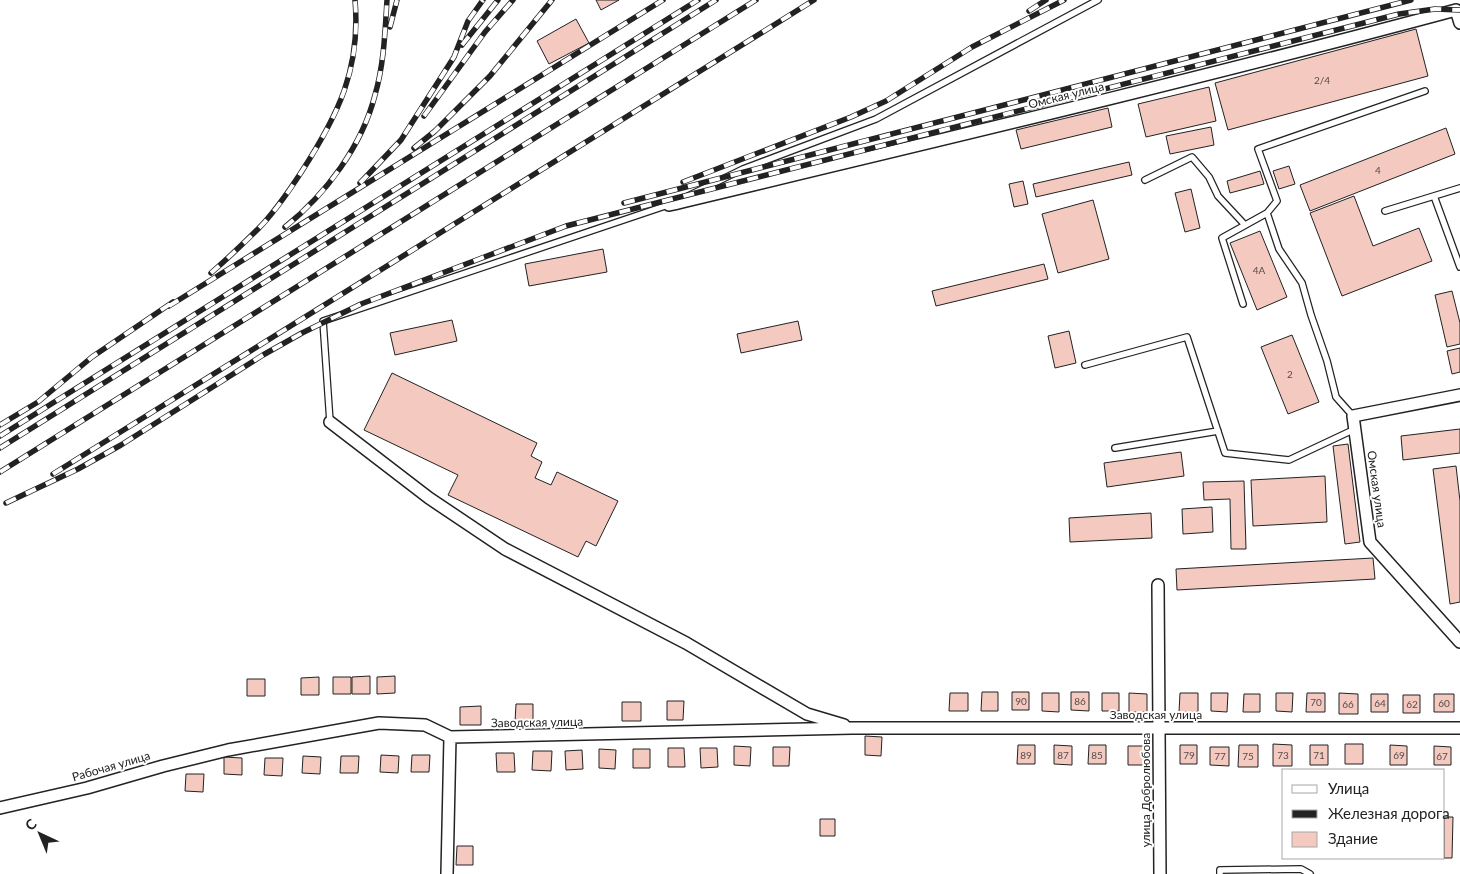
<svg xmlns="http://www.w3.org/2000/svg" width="1460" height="874" font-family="Lato,sans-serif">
  <rect width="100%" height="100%" fill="#fff"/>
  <path fill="#f3c9c0" stroke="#222" d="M596 0H619L601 10Z
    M576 19 589 43 549 64 537 41Z
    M1416 29 1428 76 1228 130 1215 83Z
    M1209 87 1216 121 1146 137 1138 104Z
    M1108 108 1112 127 1021 149 1016 130Z
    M1211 127 1214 145 1170 154 1166 136Z
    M1446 128 1455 154 1310 211 1300 185Z
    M1129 162 1132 175 1036 197 1033 184Z
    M1289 166 1295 184 1279 189 1273 171Z
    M1260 171 1264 184 1230 193 1227 181Z
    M1023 181 1028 204 1014 207 1009 184Z
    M1191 189 1200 228 1185 232 1175 193Z
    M1354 196 1373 246 1419 228 1432 261 1342 296 1310 213Z
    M1093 200 1109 259 1058 273 1042 214Z
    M1260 231 1287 297 1257 310 1230 243Z
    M603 249 607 272 529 286 525 264Z
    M1044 264 1048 279 936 306 932 291Z
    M1452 291 1460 323V344L1447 347 1435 295Z
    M452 320 457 341 395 355 390 333Z
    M798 321 802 340 741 353 737 334Z
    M1069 331 1076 363 1055 368 1048 336Z
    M1292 335 1319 402 1288 414 1261 347Z
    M1460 348V372L1452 374 1447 351Z
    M392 373 537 443 531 456 542 462 535 478 551 485 557 472 618 501 596 546 586 541 578 557 448 495 458 475 364 430Z
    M1460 429V453L1403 460 1401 436Z
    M1348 444 1360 542 1345 544 1333 446Z
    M1181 452 1184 476 1107 487 1104 463Z
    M1456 466 1460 501V602L1450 604 1433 469Z
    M1325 476 1327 522 1253 526 1251 480Z
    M1244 481 1246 549H1231L1230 499 1204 500 1203 482Z
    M1212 507 1213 532 1183 534 1182 509Z
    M1151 513 1152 538 1070 542 1069 518Z
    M1373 558 1375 579 1177 590 1176 569Z
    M370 676V694H352V677Z
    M395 676V693L377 694V677Z
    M319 677V695H301V678Z
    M333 677H351V694H333Z
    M247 679H265V696H247Z
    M982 692H998V711H981Z
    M1012 692H1029V710H1012Z
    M1071 692H1089V711L1071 710Z
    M950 693H968V711H949Z
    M1042 693H1059V712L1042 711Z
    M1102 693H1119V711H1102Z
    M1129 693 1147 694V712H1129Z
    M1180 693H1198V712H1179Z
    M1211 693H1228L1227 712 1211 711Z
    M1276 693H1293L1292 712 1276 711Z
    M1307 693H1325V712H1306Z
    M1339 693 1358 694V714H1339Z
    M1244 694H1260V712H1243Z
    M1371 694H1388V712H1371Z
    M1434 694H1454V712H1434Z
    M1403 695H1420V713H1403Z
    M667 701H684L683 720H667Z
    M622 702H641V721H622Z
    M516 704H533V722H515Z
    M481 706V725H460V707Z
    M865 736 882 737 881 756 865 755Z
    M1273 744 1292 745V766H1273Z
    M1345 744H1363V764H1345Z
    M1018 745H1035V764H1017Z
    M1054 745 1072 746V765L1054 764Z
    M1089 745H1106V764H1088Z
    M1180 745H1197V764H1180Z
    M1239 745H1258V767H1238Z
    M1310 745H1328V765H1310Z
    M1390 745 1407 746V765H1390Z
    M734 746 751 747 750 766 734 765Z
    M1128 746H1146L1145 765H1128Z
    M1434 746 1451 747V765H1434Z
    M773 747H790L789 766H773Z
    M1210 747H1229V766L1210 765Z
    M668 748H684L685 767H668Z
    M700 748H717L718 767 701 768Z
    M599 749 616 750 615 769 599 768Z
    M633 749H650V768H633Z
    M582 750 583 769 566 770 565 751Z
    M533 751H552L551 771 532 770Z
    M496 753H514L515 772H497Z
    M381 755 399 756 398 773 380 772Z
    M412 755H430L429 772H411Z
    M303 756 321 757 320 774 302 773Z
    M341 756H359L358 773H340Z
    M224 757 242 758V775L224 774Z
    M265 758H283L282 776 264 775Z
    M186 774H204L203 792 185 791Z
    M1444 817H1453L1452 858H1439H1444Z
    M820 819H835V836H820Z
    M457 846H473V865H456Z"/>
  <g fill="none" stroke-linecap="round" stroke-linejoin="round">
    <g stroke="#222" stroke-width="8">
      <path id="lane" d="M1145 180 1192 157 1209 177 1218 196 1245 225
        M688 196 743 169 876 119 1098 0
        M1434 196 1460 267
        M1385 211 1460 188
        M1267 213 1277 201 1258 149 1425 91
        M1243 304 1222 238 1267 213 1279 249 1302 283 1311 315 1327 361 1336 397 1353 416
        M1085 365 1187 337 1225 453 1289 460 1355 429
        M330 422 323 321 671 204
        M1115 448 1218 431
        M1220 874V870L1301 869 1310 874"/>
    </g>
    <g stroke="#222" stroke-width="14">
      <path id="street" d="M669 205C932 142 1195 80 1456 10L1460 23
        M1460 395 1353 416 1370 542 1460 642
        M330 422 429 498 505 549 686 643 807 714 844 725
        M1158 585 1160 874
        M0 808 87 788 163 766 228 750 379 723 425 725 450 737 852 728H1460
        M447 874 450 737"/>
    </g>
    <use href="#lane" stroke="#fff" stroke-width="5.5"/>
    <use href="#street" stroke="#fff" stroke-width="11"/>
    <g stroke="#222" stroke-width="5.5">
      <path id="rail" d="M1029 11 1046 0
        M390 27 397 0
        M462 45 498 0
        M424 116 485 32 513 0
        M414 148 435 131 490 76 552 0
        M683 182 851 117 886 101 972 47 1064 0
        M360 183 401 140 454 57 468 21 483 0
        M624 203 1411 0
        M285 227C326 194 362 146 375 95 384 64 385 32 387 0
        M211 273C227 259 243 244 258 229 275 212 289 191 302 171 338 115 361 69 355 0
        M169 306 663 0
        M0 425 38 402 92 357 173 302
        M0 436 698 0
        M0 448 716 0
        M0 472 756 0
        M53 474 814 0
        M6 503 78 469 121 445 263 355 302 333 361 304 566 226 1399 14 1435 9 1460 10"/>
    </g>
    <use href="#rail" stroke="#fff" stroke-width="4" stroke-dasharray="11" stroke-linecap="butt"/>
  </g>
  <g text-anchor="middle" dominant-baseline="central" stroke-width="4" stroke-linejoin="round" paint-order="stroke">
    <g font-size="10" fill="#564c4a">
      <text x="1322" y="80">2/4</text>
      <text x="1378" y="170">4</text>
      <text x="1259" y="270">4А</text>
      <text x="1290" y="374">2</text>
      <text x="1021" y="701">90</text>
      <text x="1080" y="701">86</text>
      <text x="1316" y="702">70</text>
      <text x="1380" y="703">64</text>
      <text x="1444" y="703">60</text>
      <text x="1348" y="704">66</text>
      <text x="1412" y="704">62</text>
      <text x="1026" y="755">89</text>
      <text x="1063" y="755">87</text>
      <text x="1097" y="755">85</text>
      <text x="1189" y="755">79</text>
      <text x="1283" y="755">73</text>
      <text x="1319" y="755">71</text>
      <text x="1399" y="755">69</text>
      <text x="1220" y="756">77</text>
      <text x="1248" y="756">75</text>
      <text x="1442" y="756">67</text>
    </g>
    <g font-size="12" fill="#222" stroke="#fff">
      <text transform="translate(1066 95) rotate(-14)">Омская улица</text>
      <text transform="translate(1377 489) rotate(82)">Омская улица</text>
      <text x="1156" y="714">Заводская улица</text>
      <text transform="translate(537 722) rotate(-1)">Заводская улица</text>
      <text transform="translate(111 766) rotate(-16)">Рабочая улица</text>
      <text transform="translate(1145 790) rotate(-90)">улица Добролюбова</text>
    </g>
  </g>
  <rect x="1282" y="769" width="162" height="90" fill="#ffffff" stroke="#a7a7a7"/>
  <rect x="1292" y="785" width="25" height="8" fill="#ffffff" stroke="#a7a7a7"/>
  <text x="1328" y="794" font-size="15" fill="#222222">Улица</text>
  <rect x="1292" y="810" width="25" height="8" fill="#222222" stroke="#a7a7a7"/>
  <text x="1328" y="819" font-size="15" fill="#222222">Железная дорога</text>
  <rect x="1292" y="832" width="25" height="15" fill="#f3c9c0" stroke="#a7a7a7"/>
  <text x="1328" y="844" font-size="15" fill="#222222">Здание</text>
  <g transform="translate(40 834) rotate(316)" stroke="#ffffff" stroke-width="4" paint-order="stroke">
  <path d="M0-4L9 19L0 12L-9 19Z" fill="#222222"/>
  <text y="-8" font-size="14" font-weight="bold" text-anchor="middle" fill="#222222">С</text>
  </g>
</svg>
